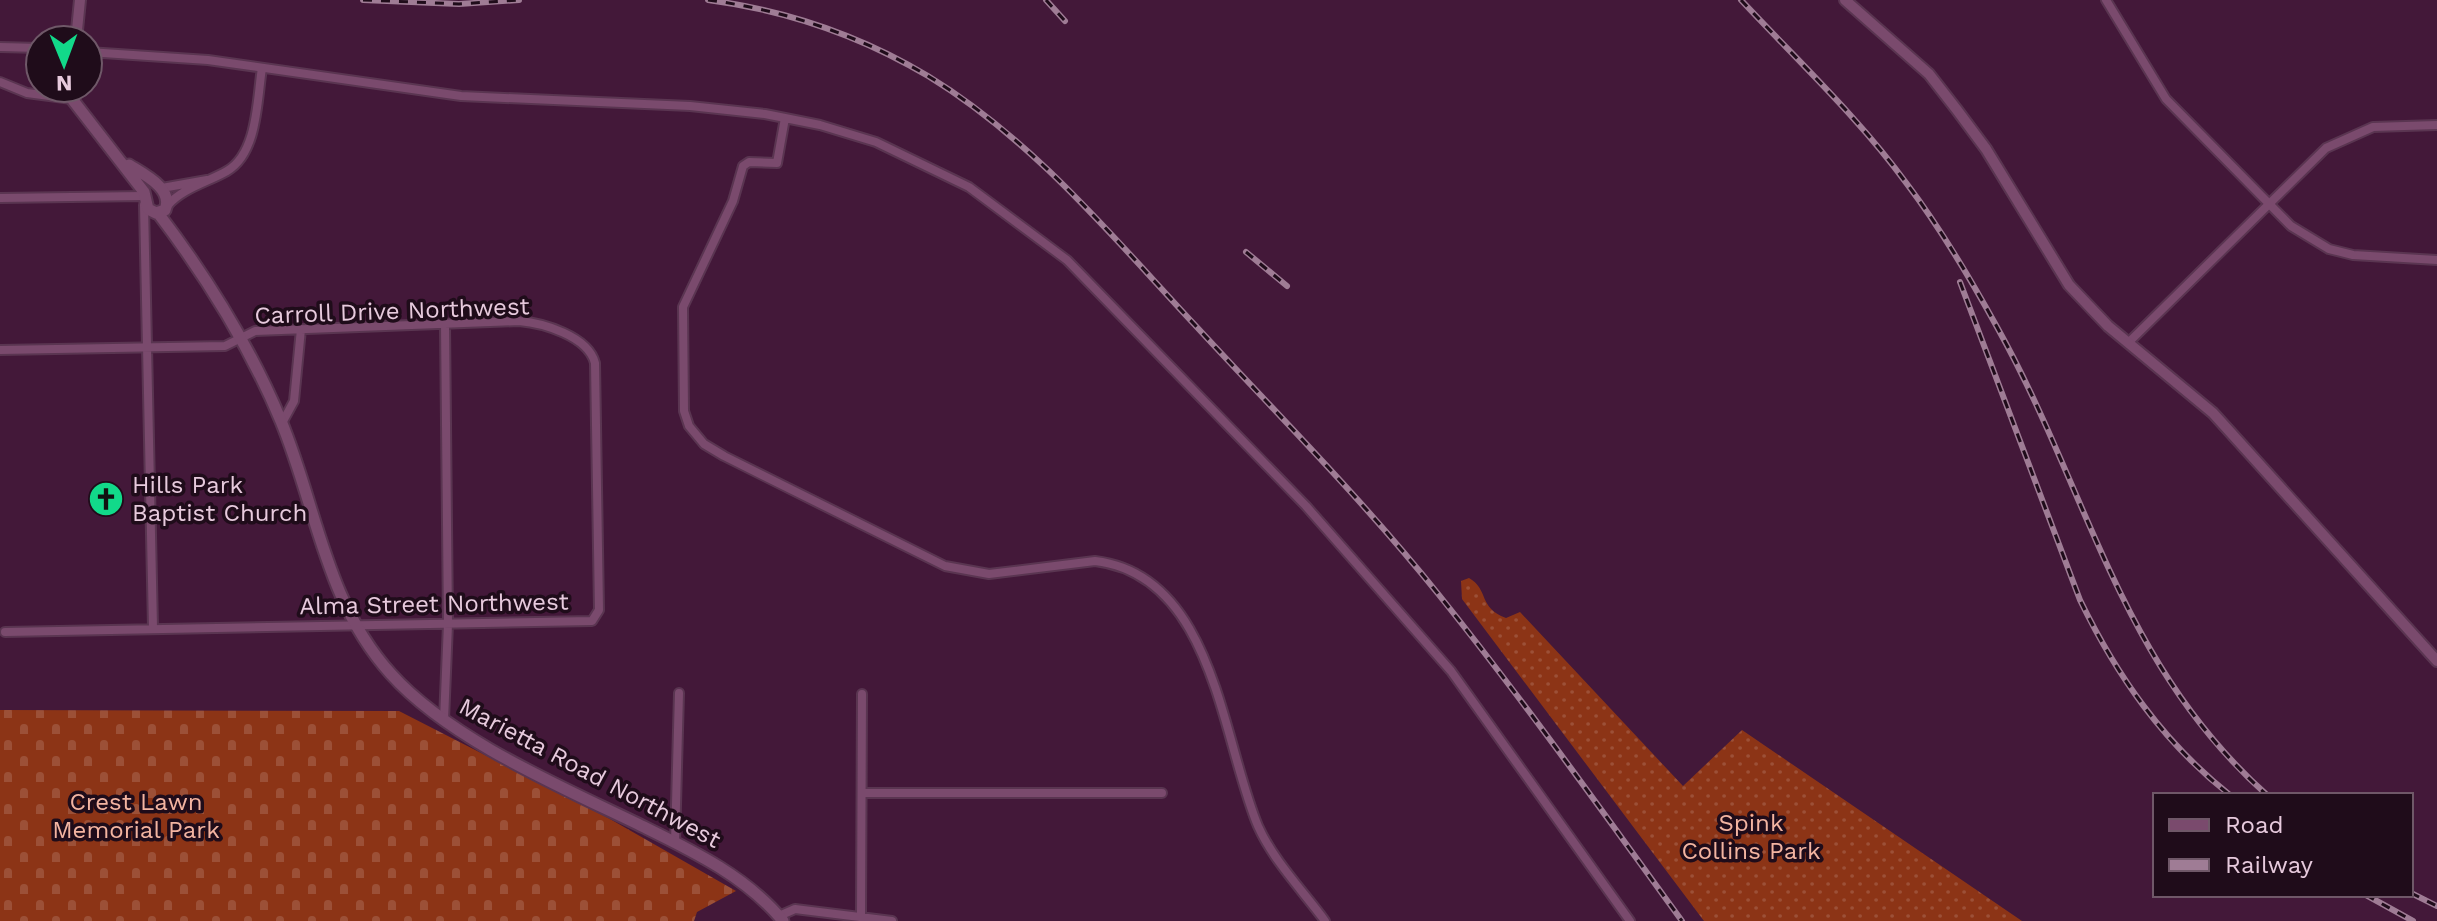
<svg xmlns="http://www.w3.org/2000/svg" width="2437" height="921" font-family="'Work Sans',sans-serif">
  <defs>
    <pattern id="grass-dots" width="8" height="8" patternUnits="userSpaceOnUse" patternTransform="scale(2)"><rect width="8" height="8" fill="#8c3416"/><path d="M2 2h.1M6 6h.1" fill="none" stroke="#9c5037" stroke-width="1.8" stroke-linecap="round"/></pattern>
    <pattern id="cemetery-stones" width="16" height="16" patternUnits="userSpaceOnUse" patternTransform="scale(2)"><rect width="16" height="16" fill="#8c3416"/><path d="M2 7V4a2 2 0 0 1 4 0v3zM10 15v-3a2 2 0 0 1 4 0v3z" fill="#9c5037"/></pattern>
  </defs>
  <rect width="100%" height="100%" fill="#431839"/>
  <path fill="url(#grass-dots)" d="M1469 578C1489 589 1478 608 1506 618L1520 612 1683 786 1742 730 2022 921H1704L1462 599 1461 581Z"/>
  <path fill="url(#cemetery-stones)" d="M0 710 399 711 610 819 736 891 697 912 694 921H0Z"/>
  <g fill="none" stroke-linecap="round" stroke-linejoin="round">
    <g stroke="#5a3551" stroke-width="12">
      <path id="minor" d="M2106 0 2166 99 2291 226 2329 249 2353 255 2437 260
        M0 47 40 48
        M88 52 208 60 461 96 690 106 765 114 820 125 876 142 969 187 1067 260 1306 506 1451 671 1630 921
        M0 82 27 93 72 99
        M785 118 777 163 749 162 743 166 733 201 683 307 684 411 689 426 704 444 724 456 945 566 989 574 1095 561C1214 575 1222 741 1258 826 1273 860 1303 891 1325 921
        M162 188 207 180
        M0 198 143 196
        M144 205 153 628
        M168 205C183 188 208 182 227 171 258 153 257 99 262 68
        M2128 343 2326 148 2373 127 2437 125
        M0 350 225 346 255 331 519 321C543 323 588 336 595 363L599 610 592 621 5 632
        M282 423 294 401 301 329
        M444 720 448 624 445 324
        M862 793H1162
        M675 842 679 693
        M779 916 795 909 892 921
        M861 917 862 694"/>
    </g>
    <g stroke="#5a3551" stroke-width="14">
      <path id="tertiary" d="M1845 0 1929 74 1957 110 1986 149 2069 285 2108 326 2213 413 2437 661
        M76 40 80 0"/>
    </g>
    <g stroke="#5a3551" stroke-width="15">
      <path id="secondary" d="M72 99 144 192
        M129 165C145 175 174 189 165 210L156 213 148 209 144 192
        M158 213C206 276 250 347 281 421 317 508 325 601 391 674 450 740 564 788 644 827 693 851 747 877 783 921"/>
    </g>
    <use href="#minor" stroke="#7a4a6d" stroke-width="8"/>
    <use href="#tertiary" stroke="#7a4a6d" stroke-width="10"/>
    <use href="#secondary" stroke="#7a4a6d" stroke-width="11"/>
    <g stroke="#9f7c95" stroke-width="6">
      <path id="rail" d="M363 0 459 4 519 0
        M708 0C785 10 861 36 928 76 1033 140 1111 235 1194 324 1276 413 1363 500 1439 595 1524 701 1602 811 1682 921
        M1046 0 1065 21
        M1741 0C1797 60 1859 118 1907 184 1941 229 1970 278 1997 327 2089 492 2119 663 2267 795
        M1246 252 1287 286
        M1960 282 2080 600C2117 676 2163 742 2230 795
        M2411 893 2437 906
        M2366 895 2413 921"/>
    </g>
    <use href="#rail" stroke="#1f0c1a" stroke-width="3" stroke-dasharray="9" stroke-linecap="butt"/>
  </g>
  <defs>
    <g id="church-disc" transform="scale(1.8)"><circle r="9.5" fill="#12d98a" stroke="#1f0c1a"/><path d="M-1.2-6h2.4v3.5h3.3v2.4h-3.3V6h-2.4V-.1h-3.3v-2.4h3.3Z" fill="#111"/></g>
  </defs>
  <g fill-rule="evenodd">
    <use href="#church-disc" x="106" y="499"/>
  </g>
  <g text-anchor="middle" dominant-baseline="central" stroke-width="7" stroke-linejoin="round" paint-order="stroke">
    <g font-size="24" fill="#e7cadd" stroke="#1f0c1a">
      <text transform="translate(392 311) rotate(-2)">Carroll Drive Northwest</text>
      <text transform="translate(434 604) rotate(-1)">Alma Street Northwest</text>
      <text transform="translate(590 773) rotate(28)">Marietta Road Northwest</text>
    </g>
    <g font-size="24" fill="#e7cadd" stroke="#1f0c1a" text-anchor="start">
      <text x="132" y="485">Hills Park<tspan x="132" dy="28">Baptist Church</tspan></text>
    </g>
    <g font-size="24" fill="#f3b4a1" stroke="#1f0c1a">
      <text x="136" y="802">Crest Lawn<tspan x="136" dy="28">Memorial Park</tspan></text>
      <text x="1751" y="823">Spink<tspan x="1751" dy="28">Collins Park</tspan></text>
    </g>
  </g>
  <rect x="2153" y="793" width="260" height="104" fill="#1f0c1a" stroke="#6f5868" stroke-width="2"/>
  <rect x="2169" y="819" width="40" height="12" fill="#7a4a6d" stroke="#6f5868" stroke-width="2"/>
  <text x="2225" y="833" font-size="24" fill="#e7cadd">Road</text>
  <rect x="2169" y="859" width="40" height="12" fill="#9f7c95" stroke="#6f5868" stroke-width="2"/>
  <text x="2225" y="873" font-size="24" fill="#e7cadd">Railway</text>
  <g transform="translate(64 64) rotate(179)"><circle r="38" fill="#1f0c1a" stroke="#6f5868" stroke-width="2"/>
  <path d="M0-6L14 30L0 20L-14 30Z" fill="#12d98a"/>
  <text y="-12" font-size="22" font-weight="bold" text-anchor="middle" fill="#e7cadd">N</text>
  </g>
</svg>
